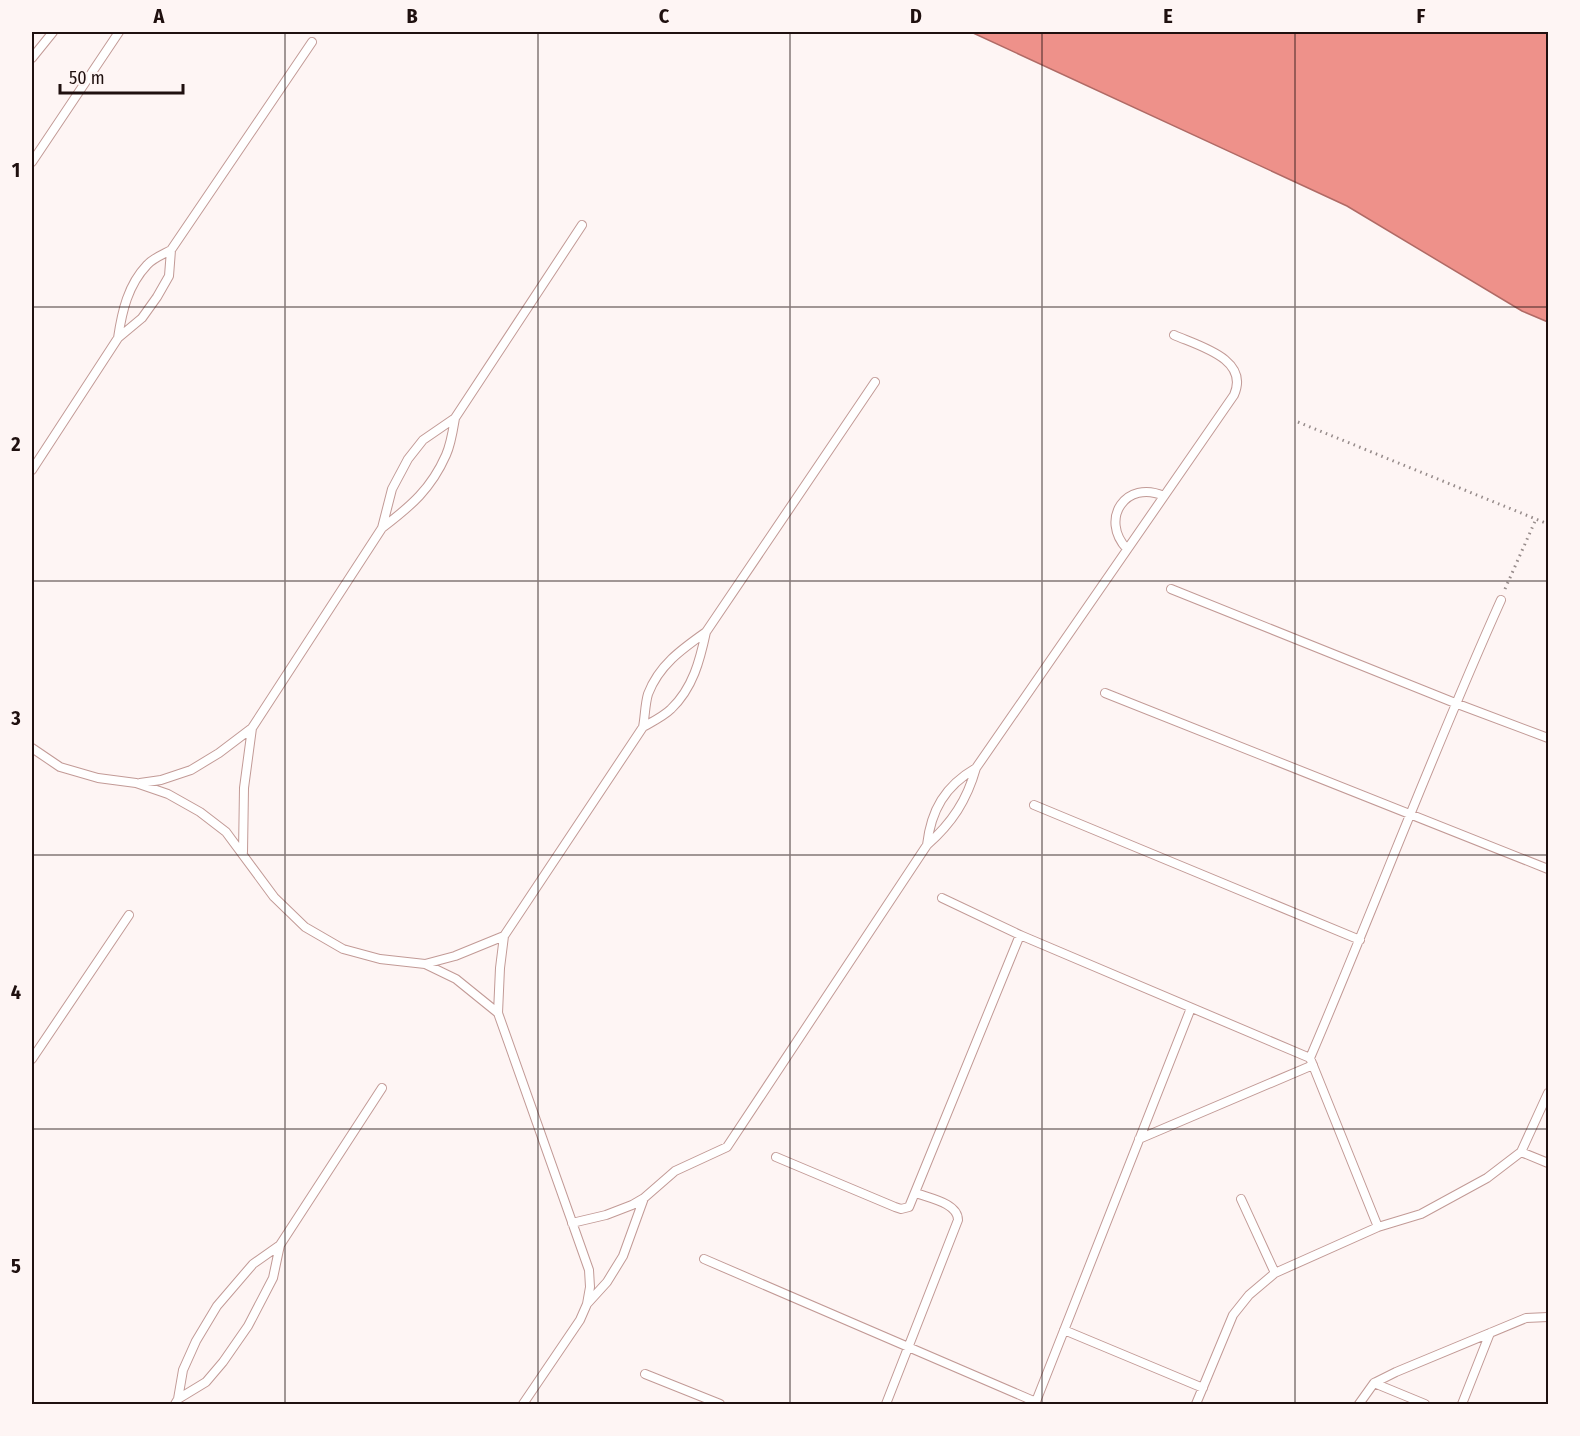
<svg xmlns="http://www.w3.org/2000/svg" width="1580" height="1436" font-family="'Fira Sans Condensed',sans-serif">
  <rect width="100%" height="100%" fill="#fef5f4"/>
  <path fill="#ee918a" stroke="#b06a65" stroke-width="1.5" d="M971 32H1548V322L1522 311 1347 206Z"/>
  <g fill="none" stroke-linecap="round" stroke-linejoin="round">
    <g stroke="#c29a96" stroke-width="10">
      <path id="service" d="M32 58 53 32
        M32 162 119 32
        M118 338C122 311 128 285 147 265 153 258 164 254 171 250L312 42
        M32 470 118 338 142 318 157 297 169 276 171 250
        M382 528C411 506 431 489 446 455 451 444 453 430 455 418L582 225
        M1127 549C1099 519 1126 479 1164 496
        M1171 589 1455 703 1548 738
        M1105 693 1548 869
        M643 727C645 717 645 704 648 694 659 665 682 649 706 632L875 382
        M32 748 60 767 98 778 136 783 168 794 200 812 226 832 274 897 305 927 343 949 380 959 425 964 456 979 498 1013
        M140 783 161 780 191 770 219 753 252 728 382 528 392 489 408 459 423 440 455 418
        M1034 805 1360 940
        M927 845C931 810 945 786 976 768
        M243 852 244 788 252 728
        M942 898 1020 935 1310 1058 1378 1227
        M425 964 455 956 504 936
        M1310 1058C1375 906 1433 751 1501 600
        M32 1059 129 915
        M1139 1139 1313 1065
        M1521 1152 1548 1163
        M776 1157 895 1207 901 1209 909 1207 1020 935
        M1241 1199 1275 1273
        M572 1223 606 1215 632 1205 644 1198 675 1171 727 1147 927 845C952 823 967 800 976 768L1234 395C1250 359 1199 346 1174 335
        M704 1259 1036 1402
        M587 1304 607 1282 623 1256 644 1198
        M1064 1330 1203 1388
        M645 1374 720 1404
        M1374 1383 1425 1404
        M178 1399 183 1370 196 1341 217 1306 253 1264 280 1245
        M175 1404 178 1399 206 1382 223 1362 248 1326 273 1278 280 1245 382 1088
        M523 1404 580 1320 587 1304 590 1287 589 1270 498 1013 500 968 504 936 643 727C652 722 664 716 671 709 693 688 700 660 706 632
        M886 1404 958 1220C958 1203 929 1198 916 1193
        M1035 1404 1191 1008
        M1196 1404 1233 1315 1249 1295 1275 1273 1378 1227 1421 1214 1487 1178 1521 1152 1548 1093
        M1359 1404 1374 1383 1396 1372 1526 1318 1548 1317
        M1462 1404 1490 1333"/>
    </g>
    <path stroke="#968b8a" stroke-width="3" stroke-dasharray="1.5 4.5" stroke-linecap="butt" d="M1298 422 1548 524
      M1505 589 1536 519"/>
    <use href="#service" stroke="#fff" stroke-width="8"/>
  </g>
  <path fill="none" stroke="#1f100f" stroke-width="1.5" stroke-opacity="0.55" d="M285 32V1404M538 32V1404M790 32V1404M1042 32V1404M1295 32V1404M32 307H1548M32 581H1548M32 855H1548M32 1129H1548"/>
  <rect width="1580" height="1436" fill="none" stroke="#fef5f4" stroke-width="66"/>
  <path d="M60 84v9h123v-9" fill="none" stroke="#1f100f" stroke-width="3"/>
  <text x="69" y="84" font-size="18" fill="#1f100f" stroke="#fef5f4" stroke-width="4.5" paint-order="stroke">50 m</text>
  <rect x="33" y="33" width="1514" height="1370" fill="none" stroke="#1f100f" stroke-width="2"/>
  <g font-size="20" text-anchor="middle" font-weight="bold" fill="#1f100f">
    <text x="159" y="23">A</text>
    <text x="412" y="23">B</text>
    <text x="664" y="23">C</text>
    <text x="916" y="23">D</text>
    <text x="1168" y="23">E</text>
    <text x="1421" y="23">F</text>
    <text x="16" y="177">1</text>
    <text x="16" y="451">2</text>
    <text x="16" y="725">3</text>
    <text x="16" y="999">4</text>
    <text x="16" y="1273">5</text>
  </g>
</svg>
